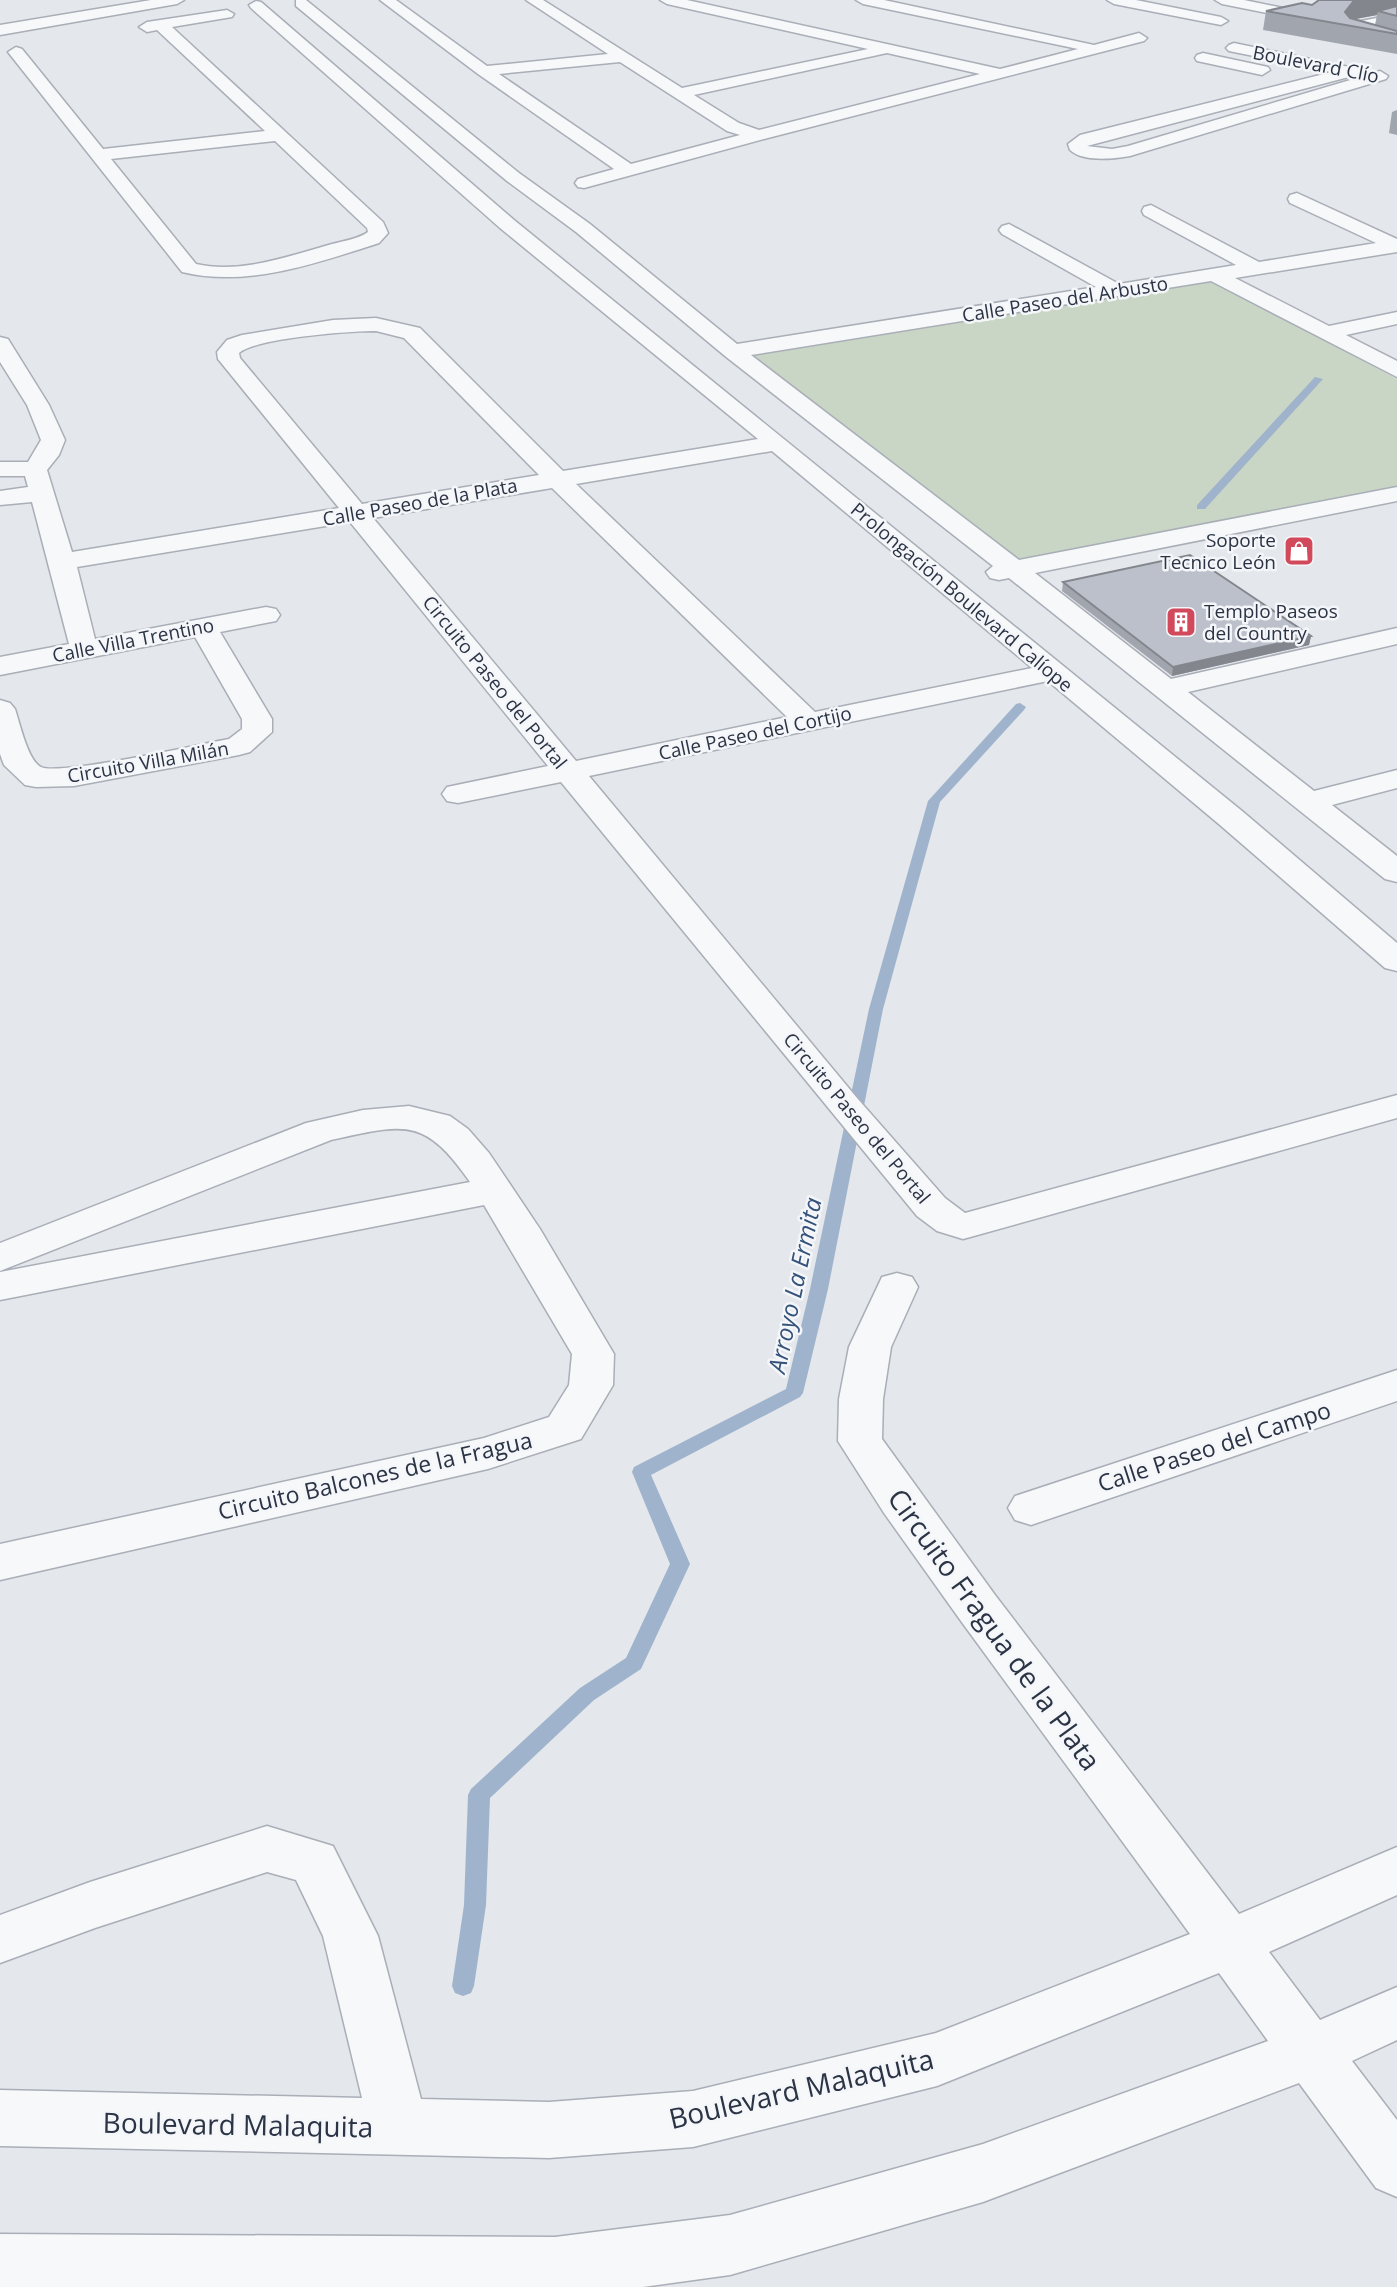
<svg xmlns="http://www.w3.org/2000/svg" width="1397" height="2287" font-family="'Open Sans',sans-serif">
  <rect width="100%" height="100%" fill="#e4e7ec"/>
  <path fill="#c9d6c5" d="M1211 281 1397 379V489L1020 563 752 356Z"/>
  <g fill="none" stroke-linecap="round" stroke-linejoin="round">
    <path fill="#9fb4cc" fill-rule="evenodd" d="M1315 377 1323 379 1205 509H1197V505Z
      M1020 703 1026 707 1024 710 940 802 883 1009 828 1289 803 1393 800 1397 651 1475 690 1564 641 1669 594 1700 490 1798 486 1905 474 1986 471 1993 463 1996 455 1993 452 1986 464 1905 468 1795 471 1789 580 1688 626 1658 670 1564 632 1472 634 1467 786 1389 810 1289 869 1009 928 801 1016 704Z"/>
    <g stroke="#a9aeb7" stroke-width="3">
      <path id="minor" d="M151 0H184L177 4 0 35V25Z
        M296 0H306L519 173 590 224 737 344 1096 287 1002 234 999 230 1002 226 1009 224 1119 284 1236 265 1144 215 1142 211 1144 207 1151 205 1259 262 1376 243 1290 203 1288 199 1290 195 1297 193 1397 239V252L1235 278 1329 326 1397 312V324L1346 335 1397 361V377L1211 281 751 355 1019 560 1397 487V501L1035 573 1171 679 1397 628V644L1188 692 1314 791 1397 770V788L1332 805 1397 856V882L1385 879 1009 578 999 580 990 578 986 572 993 566 725 356 576 232 507 181 296 6Z
        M380 0H396L487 66 608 54 526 0H543L682 88 868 49 667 4 660 0H687L1000 69 1078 49 863 4 856 0H884L1094 45 1139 33 1147 38 1144 41 764 139 584 188 578 187 575 183 578 179 614 169 478 74ZM887 53 980 74 759 130 739 123 694 95ZM620 62 727 131 740 135 631 164 499 74Z
        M1107 0H1136L1221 17 1228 21 1221 25 1114 4Z
        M1215 0H1244L1308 13 1315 17 1308 21 1222 4Z
        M256 1 261 2 514 220 1242 811 1397 943V971L1385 968 1220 825 1048 681 589 776 857 1098 945 1198 965 1213 1397 1095V1118L963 1239 937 1231 917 1216 561 782 458 803 447 801 442 794 447 787 548 766 350 522 77 567 95 639 266 607 276 609 280 615 276 621 220 632 272 719V732L250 752 239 755 74 786 36 787 25 785 4 765 0 754V700L10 703 15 709C20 724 28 761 41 767 59 776 201 744 229 739L242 729V719L195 637 0 675V657L69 644 32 502 0 505V491L28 487 25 476H0V462H28L41 440 27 405 0 362V337L8 339 49 405 65 440 59 455 47 470 72 552 339 508 218 359 217 352 227 340 242 335 333 320 376 318 420 328 563 471 758 439 500 228 251 8 249 5ZM376 331 404 338 539 475 362 504 240 358 239 353C256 338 350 331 376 331ZM772 451 1032 668 815 712 576 484ZM552 488 787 717 576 761 373 518Z
        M227 10 234 14 232 17 172 27 383 222 388 233 379 243C317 263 247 288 182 272L8 52 16 47 22 49 103 149 265 131 157 30 147 32 139 27 147 22ZM275 141 367 228 368 232C358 239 344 241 332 244 289 256 241 274 196 264L111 159Z
        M1397 14V22L1363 29 1397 38V48L1348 34 1345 31 1351 23Z
        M1234 43 1349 67 1354 66 1362 71 1360 74 1087 146 1112 149 1128 146 1374 73 1380 71 1388 76 1386 79 1130 156C1113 159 1083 162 1070 150L1068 144 1080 135 1332 72 1229 51 1226 48 1229 45Z
        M1203 53 1268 67 1270 70 1262 75 1197 61 1195 58 1197 55Z
        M409 1106 450 1116 468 1129 489 1153 540 1229 614 1354 613 1385 581 1439 488 1469 0 1580V1544L484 1438 549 1417 569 1385 572 1354 484 1205 0 1300V1272L470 1182C424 1116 405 1124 331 1140L0 1271V1243L306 1123 363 1110Z
        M897 1273 912 1277 918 1287 891 1347 883 1399 882 1439 995 1595 1239 1914 1397 1847V1895L1269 1952 1320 2020 1397 1987V2040L1352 2061 1397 2120V2197L1376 2188 1299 2083 983 2202 730 2275 643 2287H0V2234L555 2237 730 2215 983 2144 1268 2041 1219 1973 937 2086 693 2147 549 2158 0 2146V2090L362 2098 323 1936 296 1880 267 1872 95 1928 0 1963V1915L90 1882 267 1826 333 1846 378 1936 421 2099 549 2102 693 2091 936 2033 1190 1934 961 1621 884 1513 838 1441 839 1399 849 1347 882 1277Z
        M1397 1370V1401L1031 1525 1015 1520 1008 1508 1015 1496Z"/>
    </g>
    <use href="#minor" fill="#f7f8fa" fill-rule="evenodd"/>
  </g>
  <path fill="#a1a5ae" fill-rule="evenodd" d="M1397 0V54L1263 30 1266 11 1312 5ZM1377 15 1375 25 1356 19Z
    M1397 110V135L1389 133 1392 112Z
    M1063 582 1311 636 1309 645 1172 676 1062 591Z"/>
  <path fill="#83868d" d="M1363 0H1397V8L1378 11 1377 15 1350 20 1345 12 1353 2Z
    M1311 636 1309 645 1172 676 1173 667Z"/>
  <path fill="#bbc0ca" stroke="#83868d" stroke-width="2" d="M1319 0H1363L1353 2 1345 12 1350 18 1397 31V34L1266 11 1302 3 1312 5Z
    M1397 6V16L1378 11Z
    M1190 555 1311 636 1173 667 1063 582Z"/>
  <defs>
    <g id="shop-square" transform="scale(1.575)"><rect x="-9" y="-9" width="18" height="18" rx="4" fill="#d1495b" stroke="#f4f6f9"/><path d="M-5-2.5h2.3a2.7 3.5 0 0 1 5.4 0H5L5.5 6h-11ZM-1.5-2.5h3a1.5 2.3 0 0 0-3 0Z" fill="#fff"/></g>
    <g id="building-square" transform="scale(1.575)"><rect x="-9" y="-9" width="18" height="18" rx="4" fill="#d1495b" stroke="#f4f6f9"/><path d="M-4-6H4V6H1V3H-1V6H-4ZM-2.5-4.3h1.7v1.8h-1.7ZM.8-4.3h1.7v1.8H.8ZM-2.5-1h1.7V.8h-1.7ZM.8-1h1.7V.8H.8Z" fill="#fff"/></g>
  </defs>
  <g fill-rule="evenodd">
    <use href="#shop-square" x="1299" y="551"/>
    <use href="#building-square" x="1181" y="622"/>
  </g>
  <g text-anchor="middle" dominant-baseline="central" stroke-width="5" stroke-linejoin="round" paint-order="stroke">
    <g font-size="19" fill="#2b3445" stroke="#f4f6f9">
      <text transform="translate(1316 64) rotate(11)">Boulevard Clío</text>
      <text transform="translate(1065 299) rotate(-9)">Calle Paseo del Arbusto</text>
      <text transform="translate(420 502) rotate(-10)">Calle Paseo de la Plata</text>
      <text transform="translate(962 597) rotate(40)">Prolongación Boulevard Calíope</text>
      <text transform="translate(133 640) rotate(-11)">Calle Villa Trentino</text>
      <text transform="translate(495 682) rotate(51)">Circuito Paseo del Portal</text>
      <text transform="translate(755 733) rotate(-12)">Calle Paseo del Cortijo</text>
      <text transform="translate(148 762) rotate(-10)">Circuito Villa Milán</text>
      <text transform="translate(857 1118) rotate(50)">Circuito Paseo del Portal</text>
    </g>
    <g font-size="19" fill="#2b3445" stroke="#f4f6f9" text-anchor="end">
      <text x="1276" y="540">Soporte<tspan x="1276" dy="22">Tecnico León</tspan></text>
      <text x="1204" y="611" text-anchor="start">Templo Paseos<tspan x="1204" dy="22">del Country</tspan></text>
    </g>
    <g font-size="23" fill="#2b3445" stroke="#f4f6f9">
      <text transform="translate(1214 1446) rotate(-18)">Calle Paseo del Campo</text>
      <text transform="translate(375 1475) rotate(-13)">Circuito Balcones de la Fragua</text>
    </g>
    <g font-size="24" font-style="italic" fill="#34527a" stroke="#f4f6f9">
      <text transform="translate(794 1285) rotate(-78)">Arroyo La Ermita</text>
    </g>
    <g font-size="28" fill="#2b3445" stroke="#f4f6f9">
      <text transform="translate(995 1629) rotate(54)">Circuito Fragua de la Plata</text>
      <text transform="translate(801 2088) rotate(-13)">Boulevard Malaquita</text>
      <text transform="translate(238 2124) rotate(1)">Boulevard Malaquita</text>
    </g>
  </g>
</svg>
